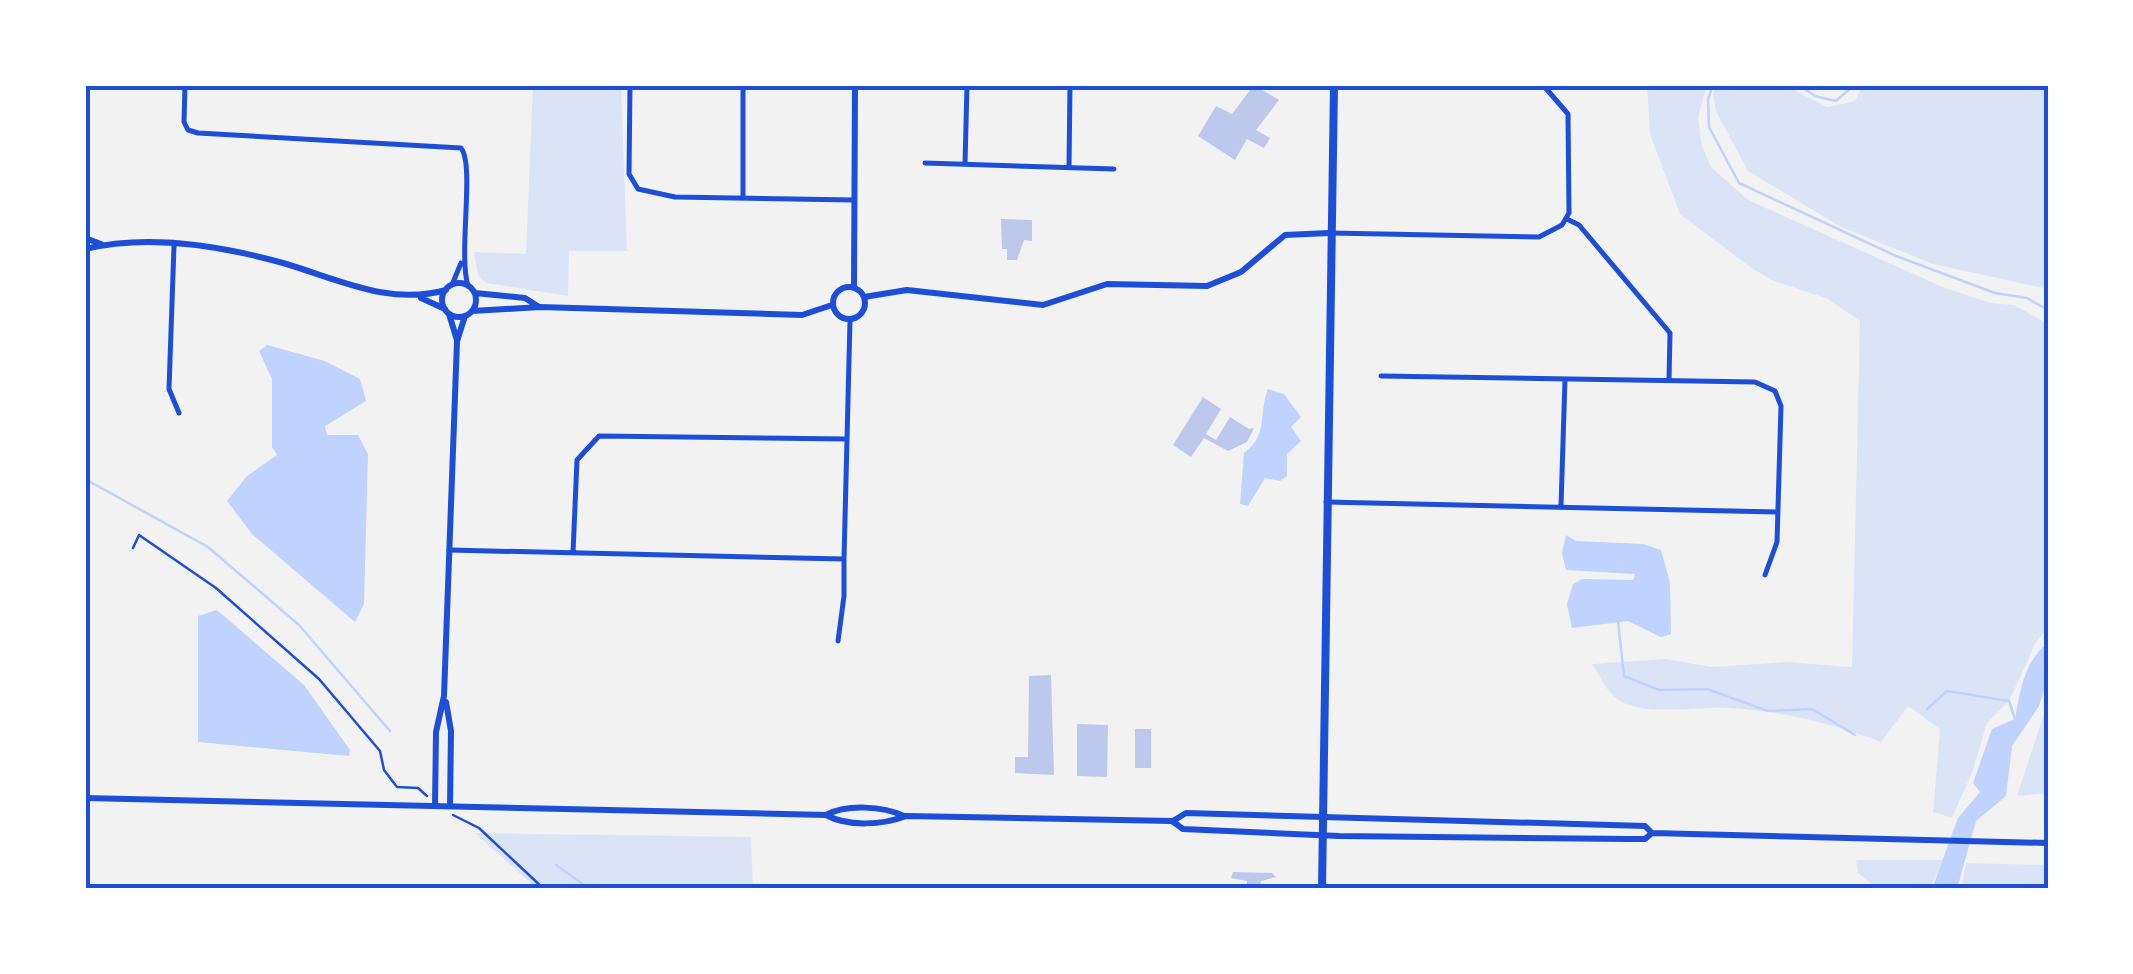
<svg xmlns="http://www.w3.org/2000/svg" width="2133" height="974" font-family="'Golos Text',sans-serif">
  <rect width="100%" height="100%" fill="#f2f2f2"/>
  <path fill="#dbe4f7" d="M533 85H621L627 251H569L568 296 486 283 478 275 474 252 526 254Z
    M1647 85H1707L1698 117 1702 146 1711 167 1748 200 1945 288 1990 303 2014 305 2048 324V628L2036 642 2009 701 1987 723 1973 770 1952 818 1933 812 1940 729 1908 706 1881 742C1831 723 1782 711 1729 708 1697 706 1649 717 1620 701 1607 693 1600 676 1592 664L1665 659 1712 667 1787 662 1852 667 1860 321 1828 299 1774 281 1753 269 1680 214 1650 134Z
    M1717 85H1784L1827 107 1855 101 1863 85H2048V289L1933 264 1841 227 1748 171 1716 111 1713 94Z
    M2048 707V793L2017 796 2044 714Z
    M475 833 751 837 753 889H537Z
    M1856 860H1943L1930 889H1879L1858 873Z
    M1966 863 2048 865V889H1961Z"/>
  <path fill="#bfd3fe" d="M267 345 325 361 360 379 366 401 325 426 327 435H358L368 454 364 604 355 622 252 534 227 501 247 476 277 455 272 447V379L259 351Z
    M1268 389 1284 394 1301 417 1291 427 1301 441 1287 454V476L1280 481 1265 478 1248 506 1240 504 1244 453C1269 435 1258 414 1268 389Z
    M1566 535 1576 541 1643 544 1661 550 1670 583 1671 634 1661 637 1628 621 1572 628 1567 604 1573 584 1582 579 1633 580 1635 574 1566 570 1562 553Z
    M217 610 304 685 350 750 349 756 198 742V616Z
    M2048 643V677L2039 706 2012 746 2006 796 1976 821 1957 889H1932L1958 818 1980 792 1973 783 1992 729 2015 719C2020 691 2024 661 2048 643Z"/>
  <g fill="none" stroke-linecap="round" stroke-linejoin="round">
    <path stroke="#bfd3fe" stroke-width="2.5" d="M1713 85 1708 99 1709 127 1739 183 1896 256 1995 293 2027 298 2048 310
      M1799 85 1815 96 1836 101 1854 85
      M85 479 208 547 299 625 390 731
      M1618 621 1624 676 1659 690 1707 689 1768 711 1812 709 1855 735
      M1927 709 1947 691 2009 701 2015 719
      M556 865 590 889"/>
  </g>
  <path fill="#bdc9ec" d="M1254 85 1279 100 1256 130 1270 138 1264 148 1247 139 1235 160 1198 136 1216 106 1232 114Z
    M1001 219 1032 220V241L1024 240 1017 260H1007V249H1002Z
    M1203 397 1221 409 1206 434 1216 440 1230 417 1249 429 1254 428 1247 442 1228 451 1204 438 1191 457 1173 445Z
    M1051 675 1054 775 1015 773V757H1028L1029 676Z
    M1077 724 1108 725 1107 777 1077 776Z
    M1135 729H1151V768H1135Z
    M1233 872 1272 873 1276 877 1261 881 1260 889H1247V881L1231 878Z"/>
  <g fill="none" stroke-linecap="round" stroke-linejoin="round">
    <path stroke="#1d4ed8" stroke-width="2.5" d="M133 548 139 535 216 588 319 679 380 751 384 770 397 787 418 788 427 796
      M453 815 479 828 544 889"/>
    <path stroke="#1d4ed8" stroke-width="5" d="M185 85 184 122 188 130 198 133 461 148C475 165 458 253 468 286
      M630 85 629 174 638 189 675 197 854 200
      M925 163 1114 169
      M965 164 967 85
      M1069 167 1070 85
      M743 198V85
      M1567 219 1579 225 1670 333 1669 380
      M1330 233 1539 237 1562 225 1569 213 1568 114 1543 85
      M174 246 169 389 179 413
      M452 285 461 263
      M1381 376 1755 382 1775 391 1781 406 1777 542 1765 575
      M1326 502 1777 512
      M1561 506 1565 379
      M449 550 844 559 850 320
      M573 553 577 460 599 436 847 439
      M838 641 844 596V559"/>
    <path stroke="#1d4ed8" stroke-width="6" d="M85 238 101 244
      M85 249C147 234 222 246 283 263 338 279 389 306 446 290
      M442 300a17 17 0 1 1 34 0a17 17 0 1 1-34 0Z
      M833 303a16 16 0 1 1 32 0a16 16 0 1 1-32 0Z
      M854 288 855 85
      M475 293 525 298 539 307
      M864 297 907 290 1043 305 1107 284 1207 286 1241 272 1285 235 1329 233
      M421 298 445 309
      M472 311 540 307 802 315 832 305
      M449 314 457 340
      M446 702 451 731 450 806
      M435 806 436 732 444 696 457 341 465 316"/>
    <path stroke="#1d4ed8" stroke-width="6" d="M85 798 826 815C848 827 883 825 906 816L1172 821 1183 829 1339 836 1629 839H1645L1652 833 2048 843
      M826 815C846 804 883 806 904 816
      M1173 821 1186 813 1645 826 1652 833"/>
    <path stroke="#1d4ed8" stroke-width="8" d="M1322 889 1334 85"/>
  </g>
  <rect width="2133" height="974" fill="none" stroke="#ffffff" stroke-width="175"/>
  <rect x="88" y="88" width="1958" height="798" fill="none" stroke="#1d4ed8" stroke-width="4"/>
</svg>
